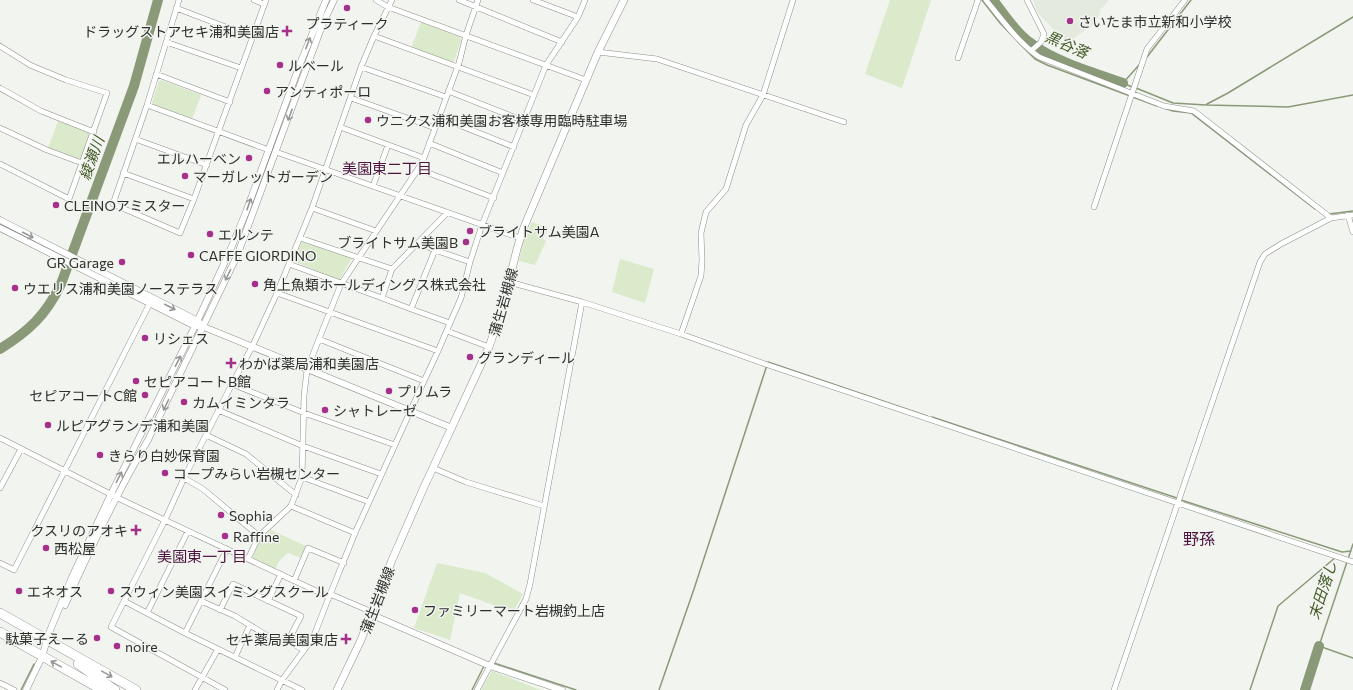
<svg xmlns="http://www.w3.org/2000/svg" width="1353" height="690" font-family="Commissioner,'Noto Sans JP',sans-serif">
  <rect width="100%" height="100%" fill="#f1f4ef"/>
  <path fill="#e4eade" d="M1033 0H1108L1106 4 1100 10 1099 16 1091 26 1069 42 1055 31 1038 13Z"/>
  <path fill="#daeaca" d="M890 0H931L902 88 865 74Z
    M421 22 460 37 461 40 454 61 451 62 411 48Z
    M161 80 201 95 192 119 153 106 152 103 159 81Z
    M58 121 89 133 90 135 82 158 80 160 48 148Z
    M532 222 549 228 543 239 546 241 535 265 519 261 524 240Z
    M302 242 352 258 339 280 293 261Z
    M620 259 654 269 645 303 612 292Z
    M271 530 306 546 301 558 288 553 280 560 275 569 254 560 253 557 261 539Z
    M437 563 485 573 523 594 513 612 460 593 450 640 414 628Z
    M492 671 541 690H481Z"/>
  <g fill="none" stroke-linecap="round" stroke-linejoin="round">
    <path stroke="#8a9a79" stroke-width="1.5" d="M982 0 1000 23 1026 50 1035 59 1047 65 1157 106
      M1147 57 1191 0
      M1132 87 1123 83 1139 65
      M1136 88 1173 103 1206 105 1288 107 1353 95
      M1207 104 1228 93 1353 17
      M1164 108 1173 111 1191 113 1315 209
      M1329 214 1353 211
      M932 417 1177 498
      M1181 500 1342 552 1351 551
      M1353 544 1319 646 1353 658
      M494 663 576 690
      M21 690 34 664
      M472 690 484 666
      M659 690 694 589 768 362 927 416
      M1250 690 1278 606 1336 557"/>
    <path stroke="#8a9a79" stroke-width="10" d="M993 0C1004 14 1017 34 1032 44 1056 62 1094 73 1123 83
      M0 349C29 331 46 315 61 284L134 86 158 0
      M1305 690 1319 646"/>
    <g stroke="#8d8f8a" stroke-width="6">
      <path id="minor" d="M179 0 147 105 113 204 180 233 194 199 266 0
        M254 0 264 4
        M376 0 388 7 586 80
        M459 0 562 42
        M533 0 578 17
        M986 0C1002 20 1018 42 1039 57L1164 106 1194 111 1331 218
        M1027 0 1044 34 1041 42 1031 51
        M176 8 252 37
        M374 36 534 95
        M166 42 241 68
        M0 46 30 65 66 80 107 93 69 199 0 164
        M598 52 657 59 844 122
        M958 58 978 0
        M361 67 446 97
        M156 74 230 102
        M0 88 41 111 94 132
        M448 91 524 121
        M351 98 435 128
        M147 105 269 150
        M439 117 514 147
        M340 127 424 158
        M0 128 47 150 82 163
        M135 139 207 165
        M429 143 503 173
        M276 152 520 238
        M418 169 494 198
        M123 173 194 199
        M373 186 388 145
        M1094 207 1147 49 1185 0
        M312 208 376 231
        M1348 215 1353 232
        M300 238 392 269 382 298 411 309 435 250 418 243
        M435 250 470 262
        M289 264 382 298
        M392 269 447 213
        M509 282 582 302 681 334 765 364 1353 562
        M277 293 438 351
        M450 323 461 298 470 262 482 225 546 65 578 17 585 0
        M447 331 489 347
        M681 334 701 276 702 260 701 233 706 212 726 189 746 125 763 95 793 0
        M319 339 341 284 418 169 424 158 459 63 466 35 478 0
        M232 384 304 413 395 445
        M218 410 303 446 381 474
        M206 435 246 454 296 495
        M0 438 124 501 329 597
        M433 468 466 482 544 506
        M302 477 369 502
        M184 478 203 489 259 536
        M0 488 21 449
        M291 506 355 533 424 381
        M248 559 259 536 291 506 302 477 304 396 307 370 319 339 424 381 438 351 450 323 411 309
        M0 563 14 570 150 303
        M294 581 308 548 344 563
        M330 594 372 612
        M124 601 185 633 302 690
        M201 601 235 616 266 635 277 639 288 641 304 650
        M268 601 281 574
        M220 610 233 584 301 616 288 641
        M147 613 188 531
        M185 633 227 549
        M235 657 250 625
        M0 683 14 690
        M195 690 218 649
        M225 690 111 627 165 520 184 478 232 384 252 347 277 293 312 208 361 67 374 36 392 0
        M277 690 282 680 313 638 329 597 355 533
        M477 690 526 599 530 584 582 302
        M1114 690 1260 262 1265 254 1281 244 1308 230 1331 218 1353 215"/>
    </g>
    <g stroke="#8d8f8a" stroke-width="7">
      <path id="tertiary" d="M0 220 198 321 200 323
        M0 228 195 326 204 327 452 428
        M65 605C90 549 117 493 148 440L237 256 323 23 334 0
        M372 612 377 617 490 666 562 690
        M26 690 42 657 49 633 72 577 111 494 195 326 229 253 246 212 300 64 326 0"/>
    </g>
    <g stroke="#8d8f8a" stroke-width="8">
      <path id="secondary" d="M337 690 361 640 392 560 424 487 489 347 503 306 517 249 524 227 598 52 624 0"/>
    </g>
    <g stroke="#8d8f8a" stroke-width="10">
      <path id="trunk" d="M0 613 136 690
        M0 632 102 690
        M78 664 115 690"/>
    </g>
    <use href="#minor" stroke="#fff" stroke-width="5"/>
    <use href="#tertiary" stroke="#fff" stroke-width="6"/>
    <use href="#secondary" stroke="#fff" stroke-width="7"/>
    <use href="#trunk" stroke="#fff" stroke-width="9"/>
  </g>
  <defs><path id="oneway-shaft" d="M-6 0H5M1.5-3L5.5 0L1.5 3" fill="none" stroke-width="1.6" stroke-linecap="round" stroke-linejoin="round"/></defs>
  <g stroke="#969796">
    <use href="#oneway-shaft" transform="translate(308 43) rotate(-69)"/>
    <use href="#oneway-shaft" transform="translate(290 115) rotate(110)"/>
    <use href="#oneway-shaft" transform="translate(249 204) rotate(-70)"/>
    <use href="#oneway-shaft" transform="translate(28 235) rotate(27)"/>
    <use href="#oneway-shaft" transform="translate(228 275) rotate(115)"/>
    <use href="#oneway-shaft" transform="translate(170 307) rotate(27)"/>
    <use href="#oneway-shaft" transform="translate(178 361) rotate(-63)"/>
    <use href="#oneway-shaft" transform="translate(166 405) rotate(116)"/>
    <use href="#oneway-shaft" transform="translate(119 477) rotate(-63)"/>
    <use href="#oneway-shaft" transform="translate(56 664) rotate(-151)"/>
    <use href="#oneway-shaft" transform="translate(107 674) rotate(29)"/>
  </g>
  <g fill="#a53089" stroke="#f1f4ef" stroke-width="1.5">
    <circle cx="347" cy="8" r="4"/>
    <circle cx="1070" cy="21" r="4"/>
    <path d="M285 25h4v4h4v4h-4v4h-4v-4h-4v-4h4z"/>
    <circle cx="280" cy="65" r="4"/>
    <circle cx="267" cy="91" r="4"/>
    <circle cx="368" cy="120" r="4"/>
    <circle cx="249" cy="158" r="4"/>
    <circle cx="185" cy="176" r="4"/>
    <circle cx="56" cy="205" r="4"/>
    <circle cx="470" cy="231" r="4"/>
    <circle cx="210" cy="234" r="4"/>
    <circle cx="466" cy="242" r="4"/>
    <circle cx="191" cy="255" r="4"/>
    <circle cx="122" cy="262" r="4"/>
    <circle cx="255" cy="284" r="4"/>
    <circle cx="15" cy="288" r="4"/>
    <circle cx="145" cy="338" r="4"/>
    <circle cx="470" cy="357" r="4"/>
    <path d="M229 357h4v4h4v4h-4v4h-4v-4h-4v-4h4z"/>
    <circle cx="136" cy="381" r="4"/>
    <circle cx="389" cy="391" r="4"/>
    <circle cx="145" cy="395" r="4"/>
    <circle cx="184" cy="402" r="4"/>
    <circle cx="325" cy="410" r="4"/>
    <circle cx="48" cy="425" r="4"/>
    <circle cx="100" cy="455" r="4"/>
    <circle cx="165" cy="473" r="4"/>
    <circle cx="221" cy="515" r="4"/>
    <path d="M134 524h4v4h4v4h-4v4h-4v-4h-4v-4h4z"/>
    <circle cx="225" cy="536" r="4"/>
    <circle cx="46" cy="548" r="4"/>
    <circle cx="19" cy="591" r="4"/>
    <circle cx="111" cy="591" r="4"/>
    <circle cx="415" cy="610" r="4"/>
    <circle cx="97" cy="638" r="4"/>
    <path d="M344 633h4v4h4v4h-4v4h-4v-4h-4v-4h4z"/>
    <circle cx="117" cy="646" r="4"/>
  </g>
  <g text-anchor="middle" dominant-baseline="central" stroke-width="3" stroke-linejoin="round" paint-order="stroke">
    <g font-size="14" fill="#2e2f2d" stroke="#f1f4ef" text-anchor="start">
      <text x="1078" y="21">さいたま市立新和小学校</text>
      <text x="347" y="23" text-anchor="middle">プラティーク</text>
      <text x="279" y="31" text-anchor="end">ドラッグストアセキ浦和美園店</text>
      <text x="288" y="65">ルベール</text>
      <text x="275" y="91">アンティポーロ</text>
      <text x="376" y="120">ウニクス浦和美園お客様専用臨時駐車場</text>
      <text x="241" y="158" text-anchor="end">エルハーベン</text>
      <text x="193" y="176">マーガレットガーデン</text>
      <text x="64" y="205">CLEINOアミスター</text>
      <text x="478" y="231">ブライトサム美園A</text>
      <text x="218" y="234">エルンテ</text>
      <text x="458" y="242" text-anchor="end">ブライトサム美園B</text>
      <text x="199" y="255">CAFFE GIORDINO</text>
      <text x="114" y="262" text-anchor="end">GR Garage</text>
      <text x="263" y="284">角上魚類ホールディングス株式会社</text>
      <text x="23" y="288">ウエリス浦和美園ノーステラス</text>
      <text x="153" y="338">リシェス</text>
      <text x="478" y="357">グランディール</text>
      <text x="239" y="363">わかば薬局浦和美園店</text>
      <text x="144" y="381">セピアコートB館</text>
      <text x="397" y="391">プリムラ</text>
      <text x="137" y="395" text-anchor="end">セピアコートC館</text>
      <text x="192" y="402">カムイミンタラ</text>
      <text x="333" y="410">シャトレーゼ</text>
      <text x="56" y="425">ルピアグランデ浦和美園</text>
      <text x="108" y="455">きらり白妙保育園</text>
      <text x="173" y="473">コープみらい岩槻センター</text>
      <text x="229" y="515">Sophia</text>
      <text x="128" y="530" text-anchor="end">クスリのアオキ</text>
      <text x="233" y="536">Raffine</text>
      <text x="54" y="548">西松屋</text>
      <text x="27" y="591">エネオス</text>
      <text x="119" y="591">スウィン美園スイミングスクール</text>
      <text x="423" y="610">ファミリーマート岩槻釣上店</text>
      <text x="89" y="638" text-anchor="end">駄菓子えーる</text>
      <text x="338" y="639" text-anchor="end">セキ薬局美園東店</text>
      <text x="125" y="646">noire</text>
    </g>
    <g font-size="14" fill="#2e2f2d" stroke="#f1f4ef">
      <text transform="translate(503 302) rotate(-74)">蒲生岩槻線</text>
      <text transform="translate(377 600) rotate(-69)">蒲生岩槻線</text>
    </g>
    <g font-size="15" font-style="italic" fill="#455c29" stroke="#f1f4ef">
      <text transform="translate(1067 44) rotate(24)">黒谷落</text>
      <text transform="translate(91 158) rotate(-70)">綾瀬川</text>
      <text transform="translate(1322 590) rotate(-72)">末田落し</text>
    </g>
    <g font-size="15" fill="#4c143f" stroke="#f1f4ef">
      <text x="387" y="168">美園東二丁目</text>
      <text x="202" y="556">美園東一丁目</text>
    </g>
    <g font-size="16" fill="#4c143f" stroke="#f1f4ef">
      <text x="1199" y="538">野孫</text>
    </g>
  </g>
</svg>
